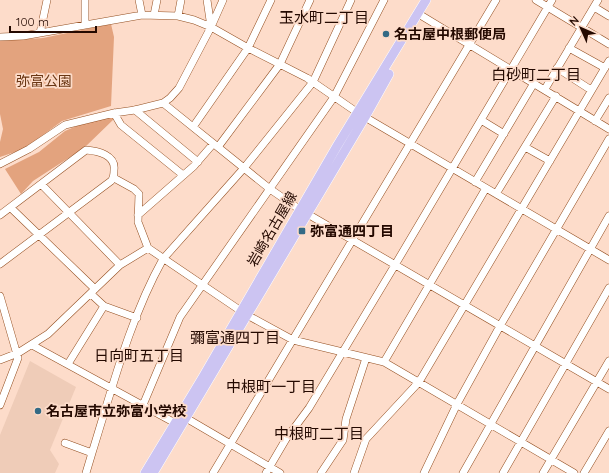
<svg xmlns="http://www.w3.org/2000/svg" width="609" height="473" font-family="Quicksand,'Noto Sans JP',sans-serif">
  <rect width="100%" height="100%" fill="#fddcca"/>
  <path fill="#efccb8" d="M30 361 76 387 50 450 59 464 55 473H0V435Z"/>
  <path fill="#e3a37e" d="M111 24 114 37 111 106 62 121 24 149 0 157V142L3 129 0 114V41L43 38Z
    M112 115 114 119 84 148 33 181 21 194 5 169 39 152 65 131 93 119Z"/>
  <g fill="none" stroke-linecap="round" stroke-linejoin="round">
    <g stroke="#944f21" stroke-width="8">
      <path id="minor" d="M139 0 142 15
        M207 0 211 27
        M536 0 609 44
        M594 7 609 16
        M154 15 157 0
        M178 16 181 0
        M422 16 609 129
        M85 25V0
        M40 33 47 0
        M0 37 23 36 142 15 178 16 194 20 211 27 248 48 307 78 358 113 609 260
        M569 48 605 68
        M557 68 591 90
        M545 89 598 0
        M163 103 270 189 299 209 609 389
        M135 110 198 162
        M114 113 121 125 183 175
        M481 120 504 134
        M595 121 609 98
        M193 127 248 48 271 0
        M218 147 280 64 310 0
        M525 147 550 161
        M0 164 29 149 65 125 114 113 135 110 163 103 170 98 179 88 211 27 223 0
        M114 178 134 189 139 194 138 222 148 248 241 311
        M475 182 534 83
        M41 184 120 265
        M496 194 556 96
        M11 208 95 289
        M0 215 86 150C98 151 116 155 114 170 114 175 114 178 111 181L0 264
        M138 215 194 166 213 144
        M91 294 104 306 137 318
        M0 296 18 358 0 405
        M247 315 293 340 384 362 574 473
        M32 345 175 423
        M0 360 18 353 48 334 120 265 148 248
        M384 362 486 188
        M68 364 104 306
        M143 405 180 317 334 97 384 0
        M186 418 280 473
        M65 443 92 453 86 473
        M92 453C112 389 130 318 163 259L244 168 313 82 351 0
        M213 473 496 0
        M266 473 286 439 309 408 395 265 552 0
        M321 473 343 440 346 419 366 358
        M354 473 366 439 419 382 609 61
        M424 473 457 404 500 326 609 139
        M463 473 609 216
        M503 473 609 288
        M543 473 609 361
        M584 473 609 431"/>
    </g>
    <g stroke="#fff" stroke-width="10">
      <path id="major" d="M145 473 203 377 337 146 426 0
        M153 473 365 117 389 74"/>
    </g>
    <use href="#minor" stroke="#fff" stroke-width="7"/>
    <use href="#major" stroke="#ccc4f2" stroke-width="9"/>
  </g>
  <g fill="#336a85" stroke="#fddcca" stroke-width="1.5">
    <circle cx="386" cy="34" r="4"/>
    <rect x="298" y="227" width="8" height="8" rx="2"/>
    <circle cx="38" cy="411" r="4"/>
  </g>
  <g text-anchor="middle" dominant-baseline="central" stroke-width="3.5" stroke-linejoin="round" paint-order="stroke">
    <g font-size="14" font-weight="bold" fill="#240900" stroke="#fddcca" text-anchor="start">
      <text x="394" y="34">名古屋中根郵便局</text>
      <text x="310" y="231">弥富通四丁目</text>
      <text x="46" y="411">名古屋市立弥富小学校</text>
    </g>
    <g font-size="14" fill="#6a3613" stroke="#fddcca">
      <text x="44" y="81">弥富公園</text>
    </g>
    <g font-size="14" fill="#240900" stroke="#fddcca">
      <text transform="translate(272 229) rotate(-60)">岩崎名古屋線</text>
    </g>
    <g font-size="15" fill="#240900" stroke="#fddcca">
      <text x="324" y="17">玉水町二丁目</text>
      <text x="536" y="74">白砂町二丁目</text>
      <text x="235" y="337">彌富通四丁目</text>
      <text x="139" y="355">日向町五丁目</text>
      <text x="271" y="386">中根町一丁目</text>
      <text x="319" y="433">中根町二丁目</text>
    </g>
  </g>
  <g transform="translate(581 28) rotate(315)" stroke="#fddcca" stroke-width="3" paint-order="stroke">
  <path d="M0-3L7 15L0 10L-7 15Z" fill="#240900"/>
  <text y="-6" font-size="11" font-weight="bold" text-anchor="middle" fill="#240900">N</text>
  </g>
  <path d="M10 26v6h86v-6" fill="none" stroke="#240900" stroke-width="2"/>
  <text x="16" y="26" font-size="12" fill="#240900" stroke="#fddcca" stroke-width="3" paint-order="stroke">100 m</text>
</svg>
